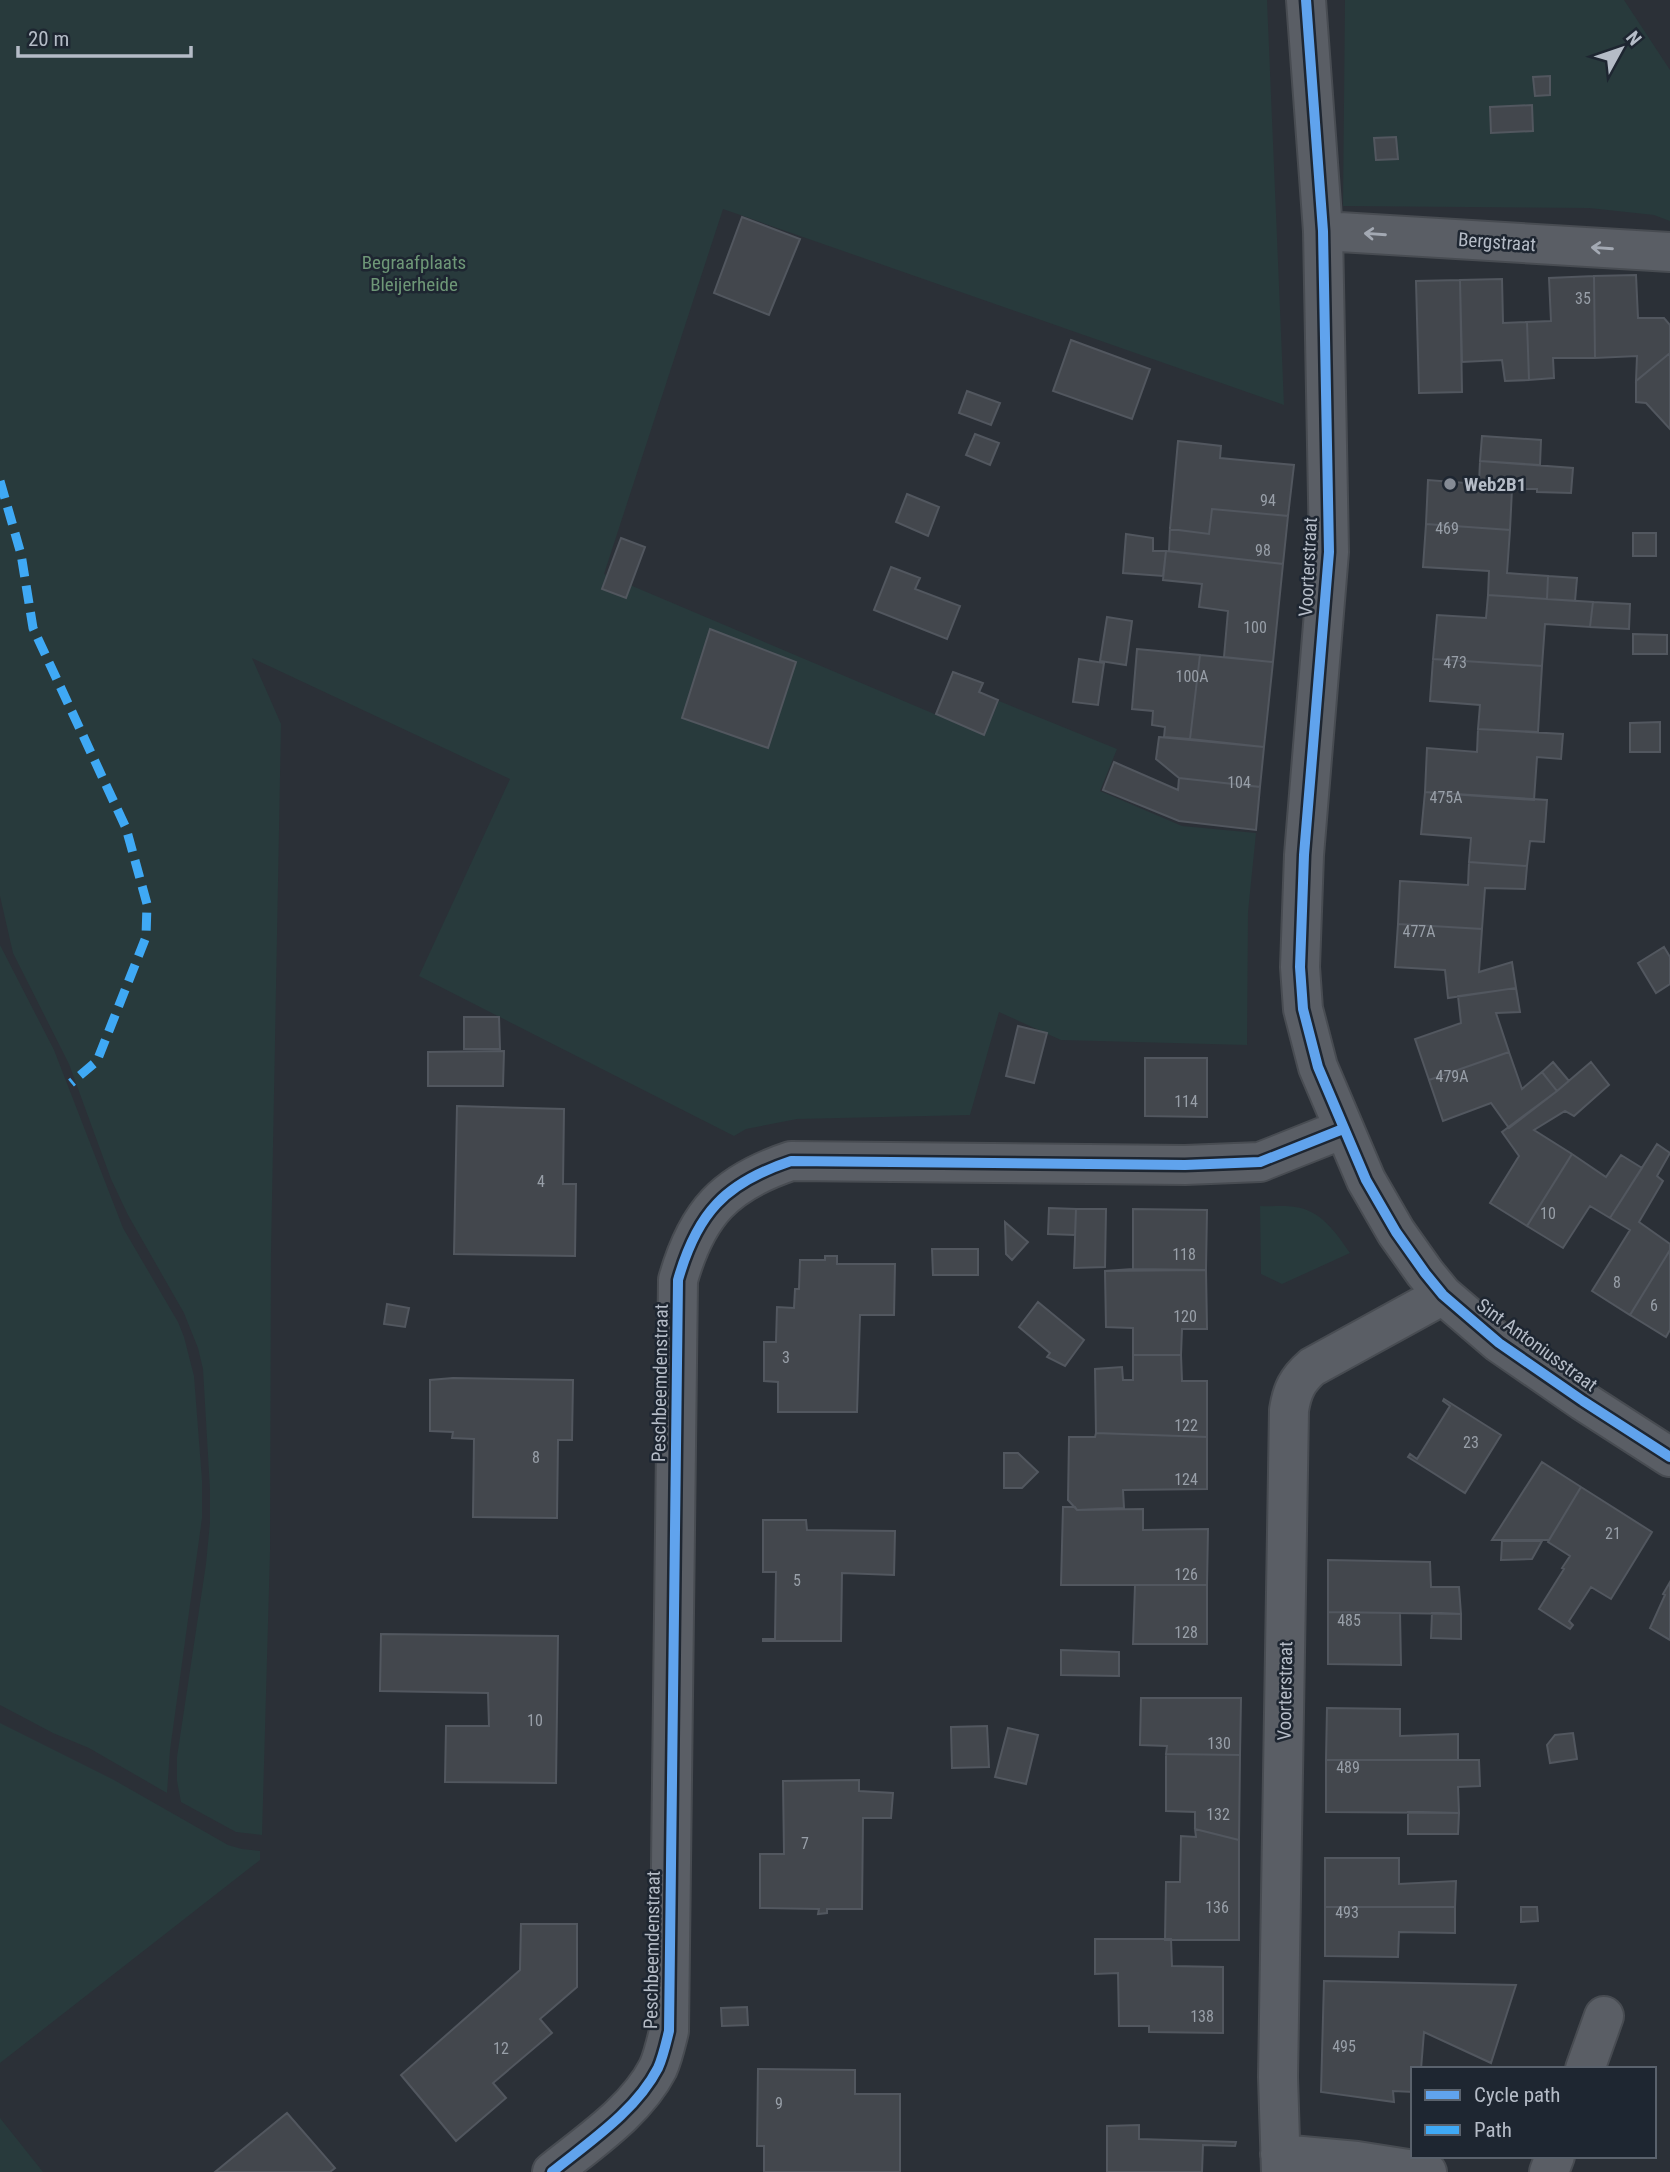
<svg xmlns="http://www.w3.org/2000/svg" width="1670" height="2172" font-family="'Roboto Condensed',sans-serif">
  <rect width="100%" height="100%" fill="#2b3037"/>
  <path fill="#283a3c" d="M0 0H1267L1284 405 723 209 604 574 984 735 999 701 1117 749 1100 791 1182 826 1256 833 1248 912 1247 1045 1061 1040 999 1012 970 1115 797 1119 746 1129 734 1136 419 976 510 779 252 658 281 724 271 1252 270 1552 262 1835 236 1832 181 1802 177 1781V1757L206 1564 210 1522V1490L203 1369 198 1348 184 1313 128 1215 111 1179 69 1064 13 953 0 896Z
    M1345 0H1624L1670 70V221L1654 215 1589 208 1343 206Z
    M0 945 54 1050 123 1228 178 1322 184 1337 194 1376 202 1480V1518L170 1750 167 1793 89 1748 53 1733 0 1705Z
    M1260 1206C1272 1207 1283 1205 1295 1207 1321 1210 1336 1233 1350 1253L1282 1284 1261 1274Z
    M0 1723 114 1780 228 1845 242 1849 260 1851V1860L0 2063Z
    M0 2118 43 2172H0Z"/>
  <path fill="#43474d" stroke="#52575f" stroke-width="2" d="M1550 76V95L1535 96 1533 77Z
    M1532 105 1533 131 1491 133 1490 107Z
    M1396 137 1398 159 1376 160 1374 138Z
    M742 217 800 239 769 315 714 293Z
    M1636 275 1638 318H1664L1670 325V353L1636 381 1637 356 1595 358 1594 276Z
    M1594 276 1595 358H1553L1554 378 1529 380 1527 322 1551 321 1549 278Z
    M1502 279 1503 323 1527 322 1529 380 1505 381 1502 360 1462 362 1460 280Z
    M1460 280 1462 392 1419 393 1416 281Z
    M1071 340 1150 369 1132 419 1053 391Z
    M1670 353V429L1646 403 1636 402V381Z
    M967 391 1000 403 991 425 959 413Z
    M975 434 999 443 990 465 966 455Z
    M1482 436 1541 440 1540 465 1480 461Z
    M1178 441 1221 446 1220 458 1294 465 1288 516 1212 509 1209 534 1170 529Z
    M1480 461 1573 468 1571 493 1537 492V489H1512L1510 530 1426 524 1428 480 1479 484Z
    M907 494 939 507 928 536 896 522Z
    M1212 509 1288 516 1283 564 1169 551 1170 529 1209 534Z
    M1426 524 1510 530 1507 573 1548 576 1547 599 1488 595 1489 571 1423 567Z
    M1633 533H1656V556H1633Z
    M1126 534 1153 538V551H1166L1163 576 1123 573Z
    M621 538 645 547 626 598 602 589Z
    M1166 551 1283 564 1273 662 1224 657 1228 611 1199 607 1202 584 1163 580Z
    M891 567 920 578 915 589 960 606 947 639 874 610Z
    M1548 576 1577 578 1575 601 1547 599Z
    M1488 595 1593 602 1590 627 1545 624 1542 666 1433 659 1437 615 1486 618Z
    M1593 602 1630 604 1629 629 1590 627Z
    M1107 617 1132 621 1126 665 1100 661Z
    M710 629 796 662 768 748 682 718Z
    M1633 634 1667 635V654H1633Z
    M1137 649 1200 655 1190 739 1164 737 1165 727 1152 725 1153 711 1132 709Z
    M1200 655 1273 662 1264 747 1190 739Z
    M1079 659 1104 663 1098 705 1073 702Z
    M1433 659 1542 666 1538 732 1478 729 1480 705 1430 701Z
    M953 672 983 683 979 692 998 700 984 735 936 714Z
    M1660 722V752H1630V723Z
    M1478 729 1563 734 1561 759 1537 757 1534 800 1425 792 1427 748 1477 752Z
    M1159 737 1264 747 1260 787 1179 778 1156 759Z
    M1114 762 1178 790 1179 778 1260 787 1256 830 1179 821 1103 790Z
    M1425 792 1547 800 1544 842 1530 841 1527 866 1469 862 1471 838 1421 834Z
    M1469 862 1527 866 1525 889 1485 888 1482 929 1398 924 1400 881 1468 885Z
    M1398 924 1482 929 1479 972 1512 962 1516 988 1448 998 1445 970 1395 967Z
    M1664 947 1670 957V984L1656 993 1638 963Z
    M1516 988 1520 1012 1496 1013 1509 1052 1429 1080 1415 1039 1461 1023 1458 996Z
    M464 1017H499L500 1049H464Z
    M1018 1026 1047 1033 1034 1083 1006 1076Z
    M504 1051 503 1086H428V1052Z
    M1509 1052 1522 1089 1542 1072 1557 1091 1509 1128 1491 1103 1443 1121 1429 1080Z
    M1145 1058H1207V1117L1145 1116Z
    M1553 1062 1569 1081 1557 1091 1542 1072Z
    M1591 1062 1609 1085 1574 1116 1565 1111 1534 1130 1572 1154 1527 1226 1490 1203 1519 1156 1502 1132 1557 1091Z
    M457 1106 564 1109 563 1184H576L575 1256 454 1254Z
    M1657 1144 1670 1153 1657 1176 1663 1181 1639 1222 1670 1244V1250L1630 1315 1592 1291 1630 1230 1610 1218Z
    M1572 1154 1606 1177 1621 1155 1642 1168 1610 1218 1590 1206 1563 1248 1527 1226Z
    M1049 1208 1076 1209 1075 1235 1048 1234Z
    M1076 1209H1106L1105 1267 1074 1268Z
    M1133 1209 1207 1210 1206 1270 1105 1271 1133 1269Z
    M1005 1222 1028 1242 1012 1260 1006 1254Z
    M932 1249H978V1275H933Z
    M1670 1250V1330L1666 1337 1630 1315Z
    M825 1256H837V1264H895L894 1315H860L857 1412H778V1382L764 1381V1342H776L777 1307 794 1308 795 1289H799L800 1260H825Z
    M1133 1269 1206 1270 1207 1329H1182L1181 1355H1133V1328L1106 1327 1105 1271Z
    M1038 1302 1084 1340 1065 1366 1047 1357 1050 1353 1019 1327Z
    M387 1304 409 1308 405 1327 384 1324Z
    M1133 1355H1181L1182 1381H1207V1437L1096 1433 1095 1369 1122 1367 1123 1380H1133Z
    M453 1378 573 1380 572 1440H558L557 1518 473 1517 474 1439 452 1438 453 1432 430 1431V1380Z
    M1444 1399 1501 1435 1465 1493 1408 1457 1410 1454 1417 1459 1450 1406 1443 1401Z
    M1096 1433 1207 1437V1489L1123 1490 1124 1508 1077 1510 1068 1500 1069 1437H1095Z
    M1004 1453H1018L1038 1472 1022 1488H1004Z
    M1542 1462 1581 1487 1549 1540H1492Z
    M1581 1487 1652 1532 1611 1599 1591 1587 1569 1621 1573 1625 1570 1629 1539 1609 1564 1569 1562 1568 1570 1556 1548 1542Z
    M1063 1507H1075L1077 1510 1143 1509V1530L1208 1529 1207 1585H1061Z
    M763 1520H806L807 1530 895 1531 894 1575 842 1573 841 1641H763V1639H775L776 1572H763Z
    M1502 1541H1542L1532 1559 1501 1560Z
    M1328 1560 1430 1562 1431 1587H1459L1461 1614 1328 1612Z
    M1670 1582V1640L1650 1628 1665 1595 1663 1594Z
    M1135 1585H1207V1644H1133Z
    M1328 1612 1400 1613 1401 1665 1328 1664Z
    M1432 1613 1461 1614V1639L1431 1638Z
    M381 1634 558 1636 556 1783 445 1782 446 1726H489L488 1693 380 1691Z
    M1061 1650 1119 1652V1676L1061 1675Z
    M1141 1698H1241L1240 1755 1166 1754 1167 1746 1140 1745Z
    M1327 1708 1400 1709V1736L1458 1734V1760H1326Z
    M987 1726 989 1767 952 1768 951 1727Z
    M1008 1728 1038 1735 1026 1784 995 1777Z
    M1573 1733 1577 1759 1550 1763 1547 1745 1555 1735Z
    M1166 1754 1240 1755 1239 1840 1195 1829V1812L1166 1811Z
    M1326 1760H1479L1480 1786 1458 1787 1459 1813 1326 1812Z
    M859 1780V1791L893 1793 891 1818H863L862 1909H827V1913L818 1914 819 1909 760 1908V1854H784L783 1781Z
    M1408 1812 1459 1813 1458 1834H1408Z
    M1195 1829 1239 1840V1940H1165L1166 1882H1180L1181 1836 1196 1837Z
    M1325 1858H1399V1884L1456 1881 1455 1907H1325Z
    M1325 1907H1455V1933L1399 1932 1398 1957 1325 1956Z
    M1521 1907H1537L1538 1921 1521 1922Z
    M521 1924H577V1987L540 2019 552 2033 493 2083 506 2098 456 2141 401 2075 520 1970Z
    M1095 1939H1171L1172 1966 1223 1967V2033L1149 2032V2026H1119L1118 1973 1095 1974Z
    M1324 1981 1516 1985 1491 2063 1424 2032 1421 2069H1413V2092L1393 2091 1394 2102 1321 2092Z
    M747 2007 748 2025 722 2026 721 2008Z
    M758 2069 855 2070V2094H900V2172H764V2146H757Z
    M287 2113 335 2168 330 2172H215Z
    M1139 2125V2139L1236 2142 1235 2146 1203 2145 1202 2172H1107V2126Z"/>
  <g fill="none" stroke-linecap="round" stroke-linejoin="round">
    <g stroke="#484c52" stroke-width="42">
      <path id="minor" d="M1306 0 1323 231 1329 552 1304 855 1300 967 1303 1009 1318 1067 1366 1180 1396 1232 1425 1273 1443 1295 1499 1343 1583 1401 1670 1457
        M1323 231 1670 252
        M1585 2069 1604 2016
        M1280 2154 1357 2161 1427 2172
        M552 2172C589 2142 636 2111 658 2068 663 2057 666 2043 669 2031L678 1280C697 1213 725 1183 791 1161L1185 1165 1260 1162 1343 1129
        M1281 2172 1278 2077 1289 1410C1292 1391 1297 1380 1312 1367L1443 1295
        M1549 2172 1555 2156"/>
    </g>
    <use href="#minor" stroke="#5a5e65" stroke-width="38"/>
    <path stroke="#3fa9f5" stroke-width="9" stroke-dasharray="18 9" stroke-linecap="butt" d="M0 481 21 554 33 628 126 828 147 904 146 937 97 1061 71 1083"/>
    <g stroke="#1e2631" stroke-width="15">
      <path id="cycleway" d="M1306 0 1323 231 1329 552 1304 855 1300 967 1303 1009 1318 1067 1366 1180 1396 1232 1425 1273 1443 1295 1499 1343 1583 1401 1670 1457
        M552 2172C589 2142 636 2111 658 2068 663 2057 666 2043 669 2031L678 1280C697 1213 725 1183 791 1161L1185 1165 1260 1162 1343 1129"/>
    </g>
    <use href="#cycleway" stroke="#60a3ed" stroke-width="10"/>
  </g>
  <defs><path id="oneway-shaft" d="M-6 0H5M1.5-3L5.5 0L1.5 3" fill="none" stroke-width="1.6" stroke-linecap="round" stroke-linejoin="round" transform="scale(1.75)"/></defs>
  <g stroke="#a3a9b3">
    <use href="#oneway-shaft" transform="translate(1375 234) rotate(-176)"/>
    <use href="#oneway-shaft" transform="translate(1602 248) rotate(-176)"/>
  </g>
  <circle fill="#858b95" stroke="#1e2631" stroke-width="2.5" cx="1450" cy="484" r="7"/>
  <g text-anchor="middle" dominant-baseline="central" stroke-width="5" stroke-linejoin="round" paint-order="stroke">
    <g font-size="16" fill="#989fa8">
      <text x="1583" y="298">35</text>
      <text x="1268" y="500">94</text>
      <text x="1447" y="528">469</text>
      <text x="1263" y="550">98</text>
      <text x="1255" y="627">100</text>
      <text x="1455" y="662">473</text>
      <text x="1192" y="676">100A</text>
      <text x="1239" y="782">104</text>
      <text x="1446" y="797">475A</text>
      <text x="1419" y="931">477A</text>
      <text x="1452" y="1076">479A</text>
      <text x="1186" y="1101">114</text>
      <text x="541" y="1181">4</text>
      <text x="1548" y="1213">10</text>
      <text x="1184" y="1254">118</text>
      <text x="1617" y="1282">8</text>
      <text x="1654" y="1305">6</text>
      <text x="1185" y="1316">120</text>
      <text x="786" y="1357">3</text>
      <text x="1186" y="1425">122</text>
      <text x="1471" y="1442">23</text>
      <text x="536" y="1457">8</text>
      <text x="1186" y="1479">124</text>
      <text x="1613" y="1533">21</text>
      <text x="1186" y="1574">126</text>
      <text x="797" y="1580">5</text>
      <text x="1349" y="1620">485</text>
      <text x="1186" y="1632">128</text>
      <text x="535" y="1720">10</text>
      <text x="1219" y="1743">130</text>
      <text x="1348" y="1767">489</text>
      <text x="1218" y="1814">132</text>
      <text x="805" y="1843">7</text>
      <text x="1217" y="1907">136</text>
      <text x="1347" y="1912">493</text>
      <text x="1202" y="2016">138</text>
      <text x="1344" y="2046">495</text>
      <text x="501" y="2048">12</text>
      <text x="779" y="2103">9</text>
    </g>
    <g font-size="19" fill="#b5bcc7" stroke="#1e2631">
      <text transform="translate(1497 242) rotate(4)">Bergstraat</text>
      <text transform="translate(1308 567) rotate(-87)">Voorterstraat</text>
      <text transform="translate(1537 1345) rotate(36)">Sint Antoniusstraat</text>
      <text transform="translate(660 1383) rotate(-89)">Peschbeemdenstraat</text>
      <text transform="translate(1285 1691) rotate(-89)">Voorterstraat</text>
      <text transform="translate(652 1950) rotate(-89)">Peschbeemdenstraat</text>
    </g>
    <g font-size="19" fill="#6e9777" stroke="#1e2631">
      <text x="414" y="262">Begraafplaats<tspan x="414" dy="22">Bleijerheide</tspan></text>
    </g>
    <g font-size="19" font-weight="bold" fill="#b5bcc7" stroke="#1e2631" text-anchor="start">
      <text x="1464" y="484">Web2B1</text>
    </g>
  </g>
  <rect x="1411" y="2067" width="245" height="91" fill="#1e2631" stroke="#5a626d" stroke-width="2"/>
  <rect x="1425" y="2090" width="35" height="10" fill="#60a3ed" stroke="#5a626d" stroke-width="2"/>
  <text x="1474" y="2102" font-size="21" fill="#b5bcc7">Cycle path</text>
  <rect x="1425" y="2125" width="35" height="10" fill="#3fa9f5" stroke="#5a626d" stroke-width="2"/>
  <text x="1474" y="2137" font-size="21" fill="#b5bcc7">Path</text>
  <g transform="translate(1621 49) rotate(50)" stroke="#1e2631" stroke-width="5" paint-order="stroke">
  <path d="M0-5L12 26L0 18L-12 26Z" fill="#b5bcc7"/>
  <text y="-10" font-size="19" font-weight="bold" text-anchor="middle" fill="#b5bcc7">N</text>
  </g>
  <path d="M18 46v10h173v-10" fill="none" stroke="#b5bcc7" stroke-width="3.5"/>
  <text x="28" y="46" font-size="21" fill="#b5bcc7" stroke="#1e2631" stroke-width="5" paint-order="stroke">20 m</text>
</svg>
